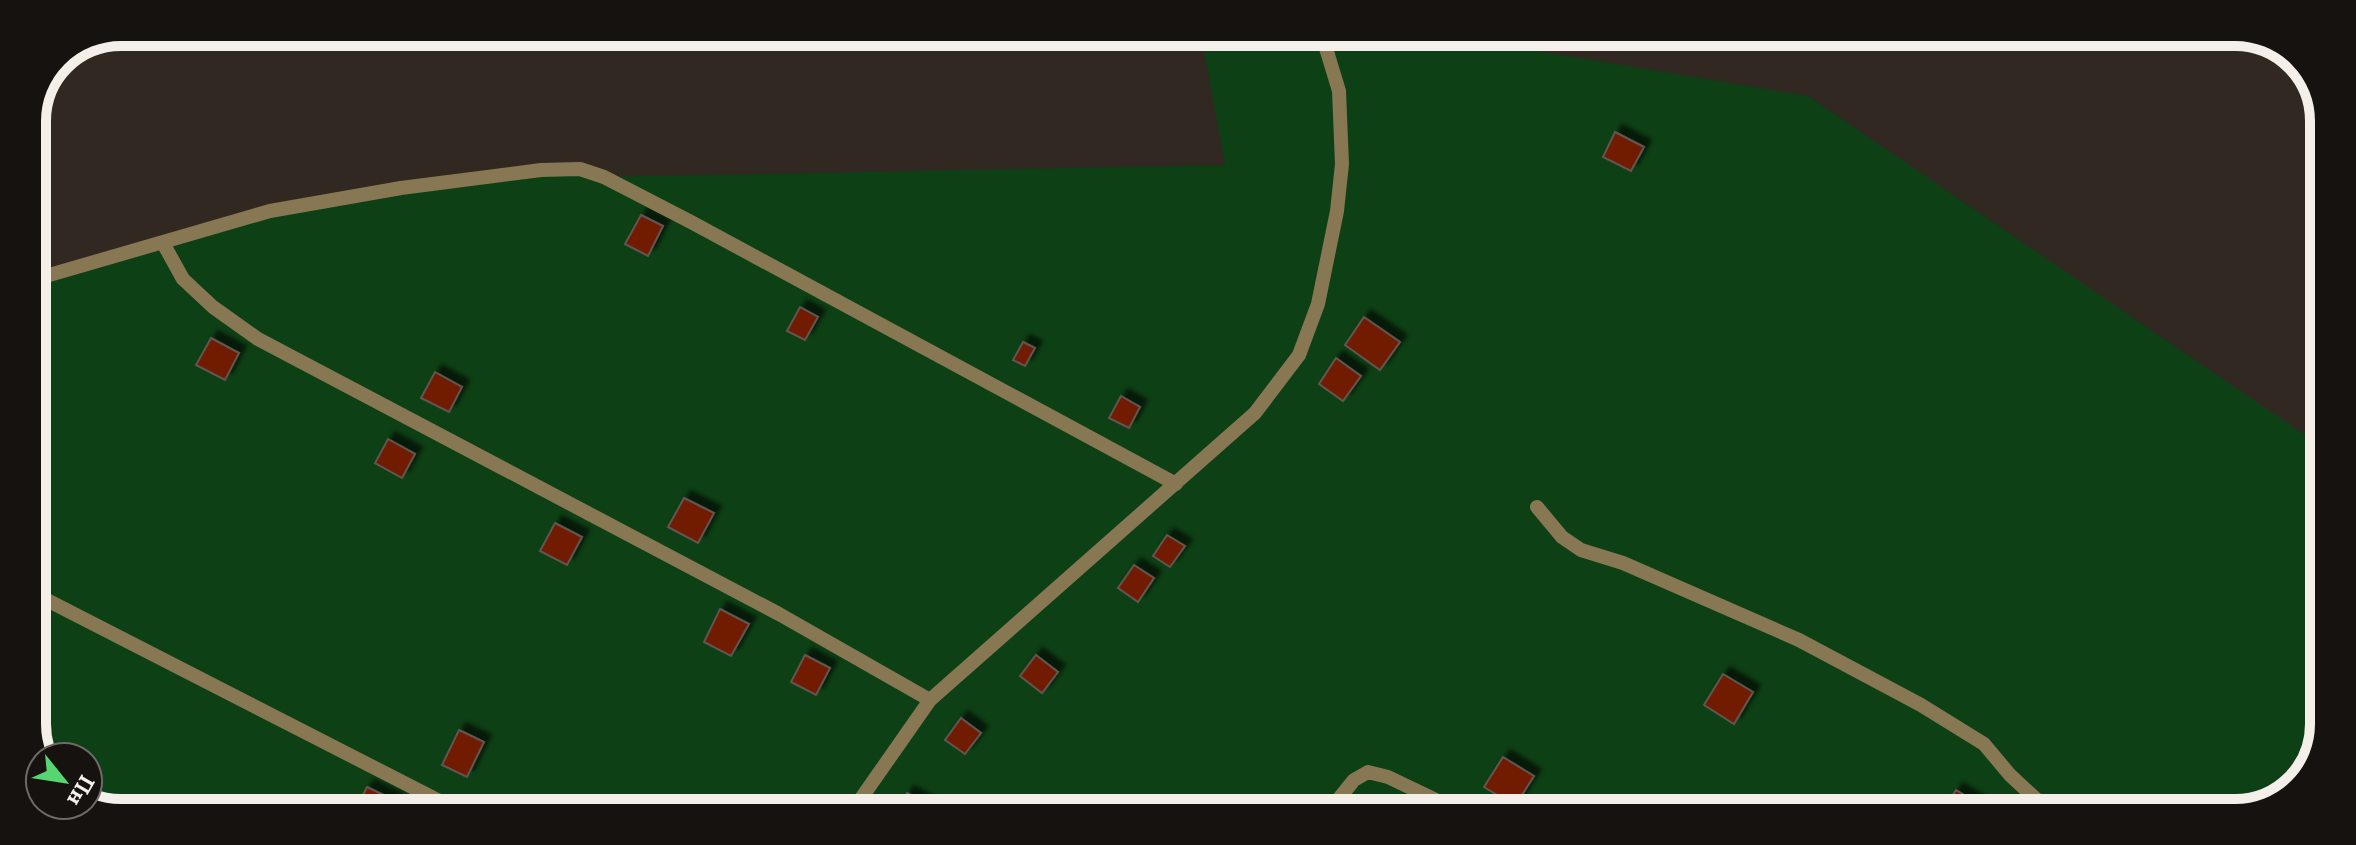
<svg xmlns="http://www.w3.org/2000/svg" width="2356" height="845" font-family="Lora,serif">
  <defs>
    <filter id="shadow"><feDropShadow dx="7" dy="-7" stdDeviation="2" flood-color="#0009"/></filter>
  </defs>
  <rect width="100%" height="100%" fill="#312921"/>
  <path fill="#0d4014" d="M1201 34 1487 35 1490 43 1808 96 2321 446 2319 752 2289 795 2235 813 93 808 88 805V757H43L32 730V280L270 211 541 170 605 177 1225 165Z"/>
  <path fill="#711b06" stroke="#625551" stroke-width="2" filter="url(#shadow)" d="M1615 132 1644 147 1631 171 1603 157Z
    M641 215 663 226 648 256 625 244Z
    M800 307 818 317 805 340 787 331Z
    M1364 317 1400 342 1380 370 1345 345Z
    M211 338 239 353 225 380 196 365Z
    M1023 342 1035 348 1025 366 1013 360Z
    M1336 358 1361 376 1343 401 1319 384Z
    M435 372 462 387 449 412 421 398Z
    M1121 396 1140 407 1129 428 1109 418Z
    M388 439 415 454 402 478 375 463Z
    M684 498 714 513 698 543 668 527Z
    M555 523 582 537 567 565 540 551Z
    M1167 535 1185 546 1170 567 1153 556Z
    M1134 565 1154 578 1138 602 1118 588Z
    M720 609 749 624 731 656 704 642Z
    M805 655 830 668 816 695 791 682Z
    M1036 655 1058 672 1042 693 1020 676Z
    M1723 674 1753 692 1734 724 1704 705Z
    M961 718 981 733 965 754 945 740Z
    M459 730 484 742 467 777 442 765Z
    M1503 757 1534 776 1515 806 1484 787Z
    M367 787 396 801 393 809H356Z
    M1956 790 1984 807 1981 812H1942Z
    M907 793 935 808 934 810H898Z"/>
  <g fill="none" stroke-linecap="round" stroke-linejoin="round">
    <path stroke="#877752" stroke-width="14" d="M163 243 183 279 213 307 258 339 779 614 930 700
      M32 280 270 211 401 188 541 170 580 169 604 177 691 222 1176 484
      M1537 507 1562 537 1581 550 1623 563 1799 640 1921 705 1984 744 2010 775 2036 799 2064 813
      M32 642 41 597 455 809
      M853 810 930 700 1255 413 1299 355 1318 304 1337 211 1342 164 1339 91 1322 35
      M1329 811 1354 780 1368 772 1388 777 1459 811"/>
  </g>
  <path d="M0 0H2356V845H0ZM121 46H2235A75 75 0 0 1 2310 121V724A75 75 0 0 1 2235 799H121A75 75 0 0 1 46 724V121A75 75 0 0 1 121 46Z" fill="#16120f" fill-rule="evenodd"/>
  <path fill="none" stroke="#f5efea" stroke-width="10" d="M121 46H2235A75 75 0 0 1 2310 121V724A75 75 0 0 1 2235 799H121A75 75 0 0 1 46 724V121A75 75 0 0 1 121 46Z"/>
  <g transform="translate(64 781) rotate(120)"><circle r="38" fill="#16120f" stroke="#6f6a67" stroke-width="2"/>
  <path d="M0-6L14 30L0 20L-14 30Z" fill="#57d570"/>
  <text y="-12" font-size="22" font-weight="bold" text-anchor="middle" fill="#f5efea">Пн</text>
  </g>
</svg>
